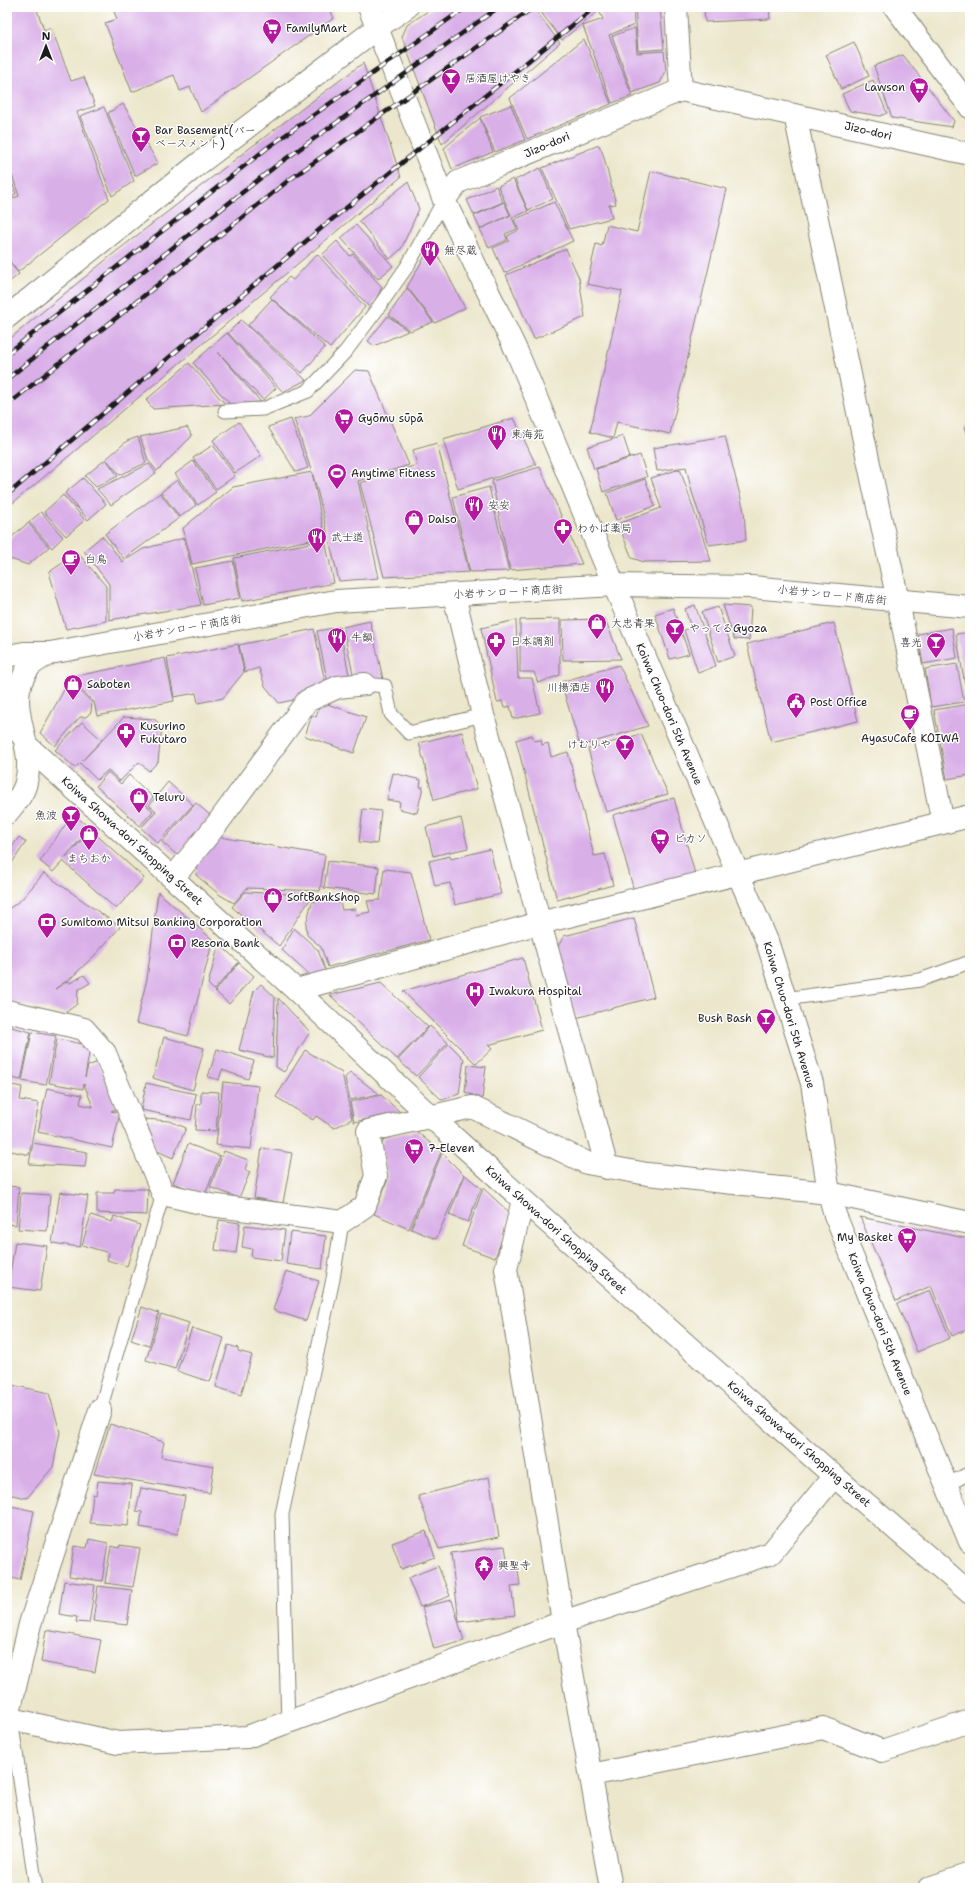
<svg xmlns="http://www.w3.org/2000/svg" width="977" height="1895" font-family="'Shantell Sans','Klee One',sans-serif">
  <rect width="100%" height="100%" fill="#fff"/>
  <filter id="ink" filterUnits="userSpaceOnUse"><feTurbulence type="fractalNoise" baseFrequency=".025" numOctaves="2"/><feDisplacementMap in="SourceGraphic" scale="8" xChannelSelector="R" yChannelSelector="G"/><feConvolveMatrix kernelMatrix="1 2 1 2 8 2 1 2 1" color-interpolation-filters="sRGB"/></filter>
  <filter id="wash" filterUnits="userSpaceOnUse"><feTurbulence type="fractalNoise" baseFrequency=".012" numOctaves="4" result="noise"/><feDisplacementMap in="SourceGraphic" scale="16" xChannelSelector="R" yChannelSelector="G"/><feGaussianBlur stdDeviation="0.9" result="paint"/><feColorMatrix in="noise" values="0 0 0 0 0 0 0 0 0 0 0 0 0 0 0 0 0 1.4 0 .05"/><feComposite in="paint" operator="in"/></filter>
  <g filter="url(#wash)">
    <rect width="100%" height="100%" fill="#ece7cc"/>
    <g id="blocks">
      <path fill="#d9afe8" d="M7 7H36L44 30 51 27 71 81 84 77 95 106 77 112 109 199 18 272 7 258V200L19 196 12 175 7 176Z
        M126 7H334L335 11 331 12 334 18 201 112 190 87 180 91 174 75 132 92 105 23 117 19 114 12Z
        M434 7H533L560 43 442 144 402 37 407 25Z
        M537 7H603L562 40Z
        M607 7H633L634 25 609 35 632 96 612 103 583 26 603 19 600 13Z
        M635 7H660L664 49 638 51Z
        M704 7H769L770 19 705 22Z
        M635 28 637 53 664 51 666 71 660 83 632 93 612 36Z
        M584 39 611 104 527 139 510 98Z
        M854 42 869 76 841 89 826 55Z
        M903 55 954 121 952 127 892 118 874 66Z
        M363 63 401 177 7 508V341L113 254 250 148Z
        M873 80 887 113 880 116 850 111 842 94Z
        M123 104 158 163 135 176 108 113Z
        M511 105 525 140 495 152 480 117Z
        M104 107 134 181 112 196 80 116Z
        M480 118 493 152 452 169 444 148Z
        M599 145 603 154 616 204 609 205 612 218 569 229 542 168Z
        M540 168 553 199 528 210 515 180Z
        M651 171 727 189 670 434 617 422 613 438 590 432 622 291 587 284 596 244 602 246 607 225 637 232Z
        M11 179 16 194 7 198V180Z
        M513 179 528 211 512 218 517 229 505 234 507 240 489 248 480 229 511 215 498 186Z
        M408 182 419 209 401 249 390 259 359 221Z
        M496 186 503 202 474 215 467 200Z
        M504 202 510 215 480 229 474 216Z
        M554 202 573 241 504 273 493 248 509 241 507 236 519 230 514 220Z
        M356 225 393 266 378 279 341 238Z
        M337 241 350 256 353 254 382 287 371 309 322 255Z
        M432 244 465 308 435 323 407 287Z
        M566 249 579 278 585 317 534 339 506 275Z
        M317 254 365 307 330 348 270 297 289 277 293 280Z
        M7 260 19 274 7 284Z
        M407 288 433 322 410 331 389 315Z
        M272 299 325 347 302 373 248 325Z
        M388 316 408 331 374 346 368 341Z
        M241 320 306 380 283 392 228 333Z
        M227 333 276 388 263 400 218 352 261 402 230 404 193 363Z
        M189 363 225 404 153 409 146 400Z
        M355 370 369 371 409 465 358 481 379 578 339 581 316 485 294 419 309 416Z
        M514 418 536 465 458 489 443 439Z
        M291 419 308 468 296 472 268 427Z
        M239 422 261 456 235 473 213 440Z
        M970 424V444L964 427Z
        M187 427 192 436 157 471 148 460 140 437Z
        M623 436 630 457 594 469 587 447Z
        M725 436 744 511 746 540 709 545 692 492 686 467 657 471 653 448Z
        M138 437 146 463 120 475 106 459 127 441Z
        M437 443 469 572 384 577 360 483 417 465 413 450Z
        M213 445 235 476 216 489 193 458Z
        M640 455 647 477 603 492 596 469Z
        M106 459 118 476 96 487 85 476Z
        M193 461 216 492 198 505 175 474Z
        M149 464 156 473 111 505 97 489Z
        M540 467 582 564 510 570 492 481Z
        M680 469 711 561 644 562 632 558 618 524 661 508 651 478Z
        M312 472 325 537 192 564 183 528 233 487Z
        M83 478 106 504 88 520 65 493Z
        M645 479 655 506 616 520 607 493Z
        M177 480 196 505 180 517 161 492Z
        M489 487 509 571 470 572 453 497Z
        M160 493 179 518 124 559 105 534Z
        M63 495 85 520 66 536 44 512Z
        M41 512 63 537 52 548 29 522Z
        M28 523 49 547 28 565 7 558V541Z
        M102 536 123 562 143 549 184 538 201 605 109 620V584L84 551Z
        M325 540 334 583 242 601 234 558Z
        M78 553 106 586V621L66 629 49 572Z
        M233 561 240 598 203 605 195 568Z
        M695 605 716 666 698 673 684 630 691 628 685 609Z
        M723 605 751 607 749 640 734 639Z
        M718 607 735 656 718 662 702 612Z
        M673 608 689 654 670 659 655 614Z
        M560 619V675L538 683 534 672H520V620Z
        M605 619 621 659 563 660 562 620Z
        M516 620 518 678H532L540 713 513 719 510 706 504 708 502 701 497 702 481 628Z
        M370 621 383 679 354 678 343 627Z
        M834 623 858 721 771 742 747 644Z
        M339 627 350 679 328 684 317 631Z
        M952 628 957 658 923 664 918 634Z
        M314 629 326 687 307 697 279 703 265 686 259 668 245 672 239 645Z
        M970 632V702H968L956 634Z
        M238 644 244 672 223 698 198 703 196 693 174 697 167 658Z
        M165 658 174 701 97 716 94 702 78 687 76 676Z
        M957 664 964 702 931 707 925 669Z
        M619 665 648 726 580 746 561 682Z
        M69 681 92 702 91 712 86 717H80L55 746 40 733Z
        M321 702 366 717 354 753 305 736 312 715 316 717Z
        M970 704V775L947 779 934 710Z
        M124 717 154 719 162 726 158 762 149 771 139 762 120 781 108 770 97 780 80 763 75 768 55 750 82 722 102 740 82 761Z
        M462 732 477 789 434 800 419 743Z
        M641 734 668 794 606 812 588 749Z
        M532 735 534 741 541 740 542 745 548 743 551 757 568 752 594 856 605 854 613 885 557 900 516 740Z
        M108 772 121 784 129 775 153 797 146 805 153 811 140 826 96 786Z
        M393 773 421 780 420 787H423L417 813 399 809 400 802 387 800Z
        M168 782 193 805 158 843 141 828 156 811 149 805Z
        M674 798 695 874 634 891 613 815Z
        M196 803 211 816 177 855 162 842Z
        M363 809 381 811 377 844 359 842Z
        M73 814 90 828 64 859 91 830 144 878 116 909 63 861 53 872 40 861Z
        M461 818 468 848 433 856 426 827Z
        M19 837 26 842 7 870V854Z
        M220 837 325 855 320 891 247 888 234 903 220 895 196 875 197 865Z
        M490 849 501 894 455 905 450 883 435 886 429 861 450 856 451 859Z
        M328 861 379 867 376 894 324 888Z
        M384 869 411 872 429 940 328 967 321 947 307 935 306 924 312 902 338 895 342 910 355 909 356 915 370 912 367 901 380 900Z
        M44 873 120 927 96 954 71 978 55 989 67 981 70 983 84 975 90 983 78 990 77 1004 65 1013 7 1001V910L21 900Z
        M158 892 213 940 188 1036 136 1023 147 979Z
        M245 892 313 895 279 946 232 907Z
        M634 918 654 997 576 1018 557 948 564 936Z
        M294 928 318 950 326 972 309 975 282 950Z
        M219 944 239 962 214 990 208 984Z
        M523 958 542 1030 488 1045 492 1049 476 1064 403 991Z
        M239 963 254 976 229 1004 215 991Z
        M381 983 428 1027 397 1059 330 995Z
        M261 984 275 997 273 1058 239 1050 254 991Z
        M278 998 310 1032 284 1072 276 1067Z
        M7 1026 31 1032 21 1080 7 1077Z
        M430 1026 448 1043 416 1076 398 1060Z
        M32 1032 56 1036 46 1085 22 1081Z
        M164 1037 204 1048 193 1090 153 1078Z
        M57 1039 83 1044 82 1047 90 1048 85 1077 88 1066 98 1062 117 1109 111 1111 120 1113 112 1148 38 1132 47 1088 82 1095 80 1104 93 1107 84 1084 83 1089 49 1083Z
        M449 1044 464 1059 459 1094 442 1100 418 1077Z
        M217 1049 254 1061 248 1079 222 1070 219 1080 208 1077Z
        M305 1050 342 1073 352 1119 334 1128 316 1116 313 1120 276 1097Z
        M468 1065 486 1067 482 1099 465 1092Z
        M350 1072 379 1094 350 1100 345 1078Z
        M223 1082 258 1086 251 1149 216 1145Z
        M146 1083 196 1094 191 1120 141 1110Z
        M7 1084 22 1087 20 1100 39 1103 29 1155 7 1150Z
        M201 1091 219 1092 216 1131 195 1130 197 1104H201Z
        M381 1095 400 1112 354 1122 350 1102Z
        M145 1119 170 1121 186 1128 173 1158 157 1151Z
        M416 1131 441 1152 409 1229 374 1214 388 1179 381 1146 385 1137Z
        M33 1143 87 1152 85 1167 29 1164Z
        M188 1144 220 1156 205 1195 173 1183Z
        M262 1148 292 1153 283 1203 254 1198Z
        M224 1151 248 1160 245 1170 250 1172 239 1198 210 1187Z
        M442 1153 464 1175 436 1239 411 1229Z
        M465 1175 481 1188 468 1222 449 1215Z
        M7 1186 19 1187 16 1225 7 1224Z
        M483 1188 511 1214 495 1258 462 1246Z
        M115 1189H148L147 1215 97 1213V1193H114Z
        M60 1192 88 1196 80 1247 52 1243Z
        M21 1193 50 1195 47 1231 18 1229Z
        M91 1215 112 1222 114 1216 140 1225 127 1266 107 1260 109 1253 82 1245Z
        M860 1217 970 1239V1328L952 1336 931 1286 896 1301Z
        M219 1220 240 1223 236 1253 215 1250Z
        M245 1225 285 1230 281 1261 251 1257 252 1249 242 1247Z
        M290 1232 326 1236 322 1269 286 1264Z
        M15 1242 47 1246 40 1291 8 1287Z
        M286 1271 319 1281 306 1321 273 1310Z
        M930 1290 950 1338 917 1352 897 1304Z
        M142 1307 159 1313 149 1346 131 1340Z
        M161 1314 189 1323 175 1369 146 1360Z
        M192 1328 224 1338 210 1382 177 1371Z
        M228 1345 238 1348V1351L252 1355 241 1395 216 1387Z
        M7 1384 49 1393 60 1432 53 1467 27 1498 7 1494Z
        M110 1424 164 1442 161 1457 214 1466 210 1493 94 1474Z
        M489 1477 499 1537 439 1549 418 1496Z
        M98 1481 132 1484 128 1526 90 1523 93 1494 96 1495Z
        M141 1488 185 1496 178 1534 140 1527 142 1512 136 1511Z
        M7 1505 34 1511 20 1580 7 1577Z
        M426 1531 435 1557 401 1569 392 1543Z
        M89 1539 108 1543 102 1581 69 1576 74 1546 87 1548Z
        M120 1545 140 1548 133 1587 105 1583 111 1546 119 1548Z
        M505 1546 508 1565 517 1564 520 1585 511 1586 515 1615 459 1622 451 1553Z
        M438 1566 450 1596 420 1607 408 1578Z
        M64 1581 95 1585 89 1623 76 1622 77 1617 59 1614Z
        M98 1586 132 1590 127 1625 93 1621Z
        M452 1600 464 1641 434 1649 422 1607Z
        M46 1630 101 1640 95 1672 41 1662Z"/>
    </g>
  </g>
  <g filter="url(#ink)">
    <use href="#blocks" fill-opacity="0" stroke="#848274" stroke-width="1"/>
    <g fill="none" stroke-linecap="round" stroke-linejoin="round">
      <g stroke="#848274" stroke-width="15">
        <path id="service" d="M225 411 263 409 308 391 346 351 378 308 408 265 444 200
          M365 684 385 686 391 714 409 733 483 715
          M7 727 25 744
          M785 999 920 980 970 962
          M100 1410 163 1194
          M946 1485 970 1473
          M11 1719 36 1888
          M288 1723 282 1514 333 1279 342 1222"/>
      </g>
      <g stroke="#848274" stroke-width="24">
        <path id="minor" d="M676 7 681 90
          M895 7 970 107
          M795 115 894 582 943 823
          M444 200 458 182 681 90 970 154
          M7 317 201 162 377 28 407 7
          M454 595 483 715 607 1168
          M26 745 296 990 429 1115 523 1200 834 1476 970 1593
          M173 878 217 824 307 701 338 687 365 684
          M296 990 540 923 970 816
          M7 1011 84 1029 105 1053 163 1194 210 1205 342 1222 365 1206 376 1176 368 1131 472 1107 587 1163 647 1174 829 1193 970 1223
          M523 1200 506 1269 563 1622 611 1888
          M7 1718 118 1743 247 1737 563 1622 771 1553 834 1476
          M11 1719 10 1708 30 1624 100 1410
          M591 1775 823 1728 882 1751 970 1721
          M929 1888 970 1874"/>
      </g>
      <g stroke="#848274" stroke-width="24">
        <path id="tertiary" d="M369 7 444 200 517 352 614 585 767 941 812 1083 829 1193 835 1215 970 1542
          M7 656 24 653H50L336 601 614 585 752 587 970 607
          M7 813C14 804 24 794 26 782 37 741 0 704 30 666 35 661 44 657 50 653"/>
      </g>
      <use href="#service" stroke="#fff" stroke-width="13"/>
      <use href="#minor" stroke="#fff" stroke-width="22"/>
      <use href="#tertiary" stroke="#fff" stroke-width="22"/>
      <g stroke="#1c1c1c" stroke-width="4.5">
        <path id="rail" d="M7 354 267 148 466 7
          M7 379 277 165 499 7
          M7 405 289 180 534 7
          M7 495 325 225 595 7"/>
      </g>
      <use href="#rail" stroke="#fff" stroke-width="3" stroke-dasharray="9" stroke-linecap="butt"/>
    </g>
  </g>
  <defs>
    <g id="supermarket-pin" transform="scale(1)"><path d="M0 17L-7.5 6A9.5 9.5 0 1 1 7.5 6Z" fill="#b5179e" stroke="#fff"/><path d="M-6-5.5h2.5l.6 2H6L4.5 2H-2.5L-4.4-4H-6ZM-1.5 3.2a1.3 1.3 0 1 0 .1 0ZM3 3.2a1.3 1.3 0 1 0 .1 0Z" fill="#fff"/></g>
    <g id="bar-pin" transform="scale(1)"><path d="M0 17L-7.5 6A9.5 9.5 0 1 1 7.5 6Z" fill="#b5179e" stroke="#fff"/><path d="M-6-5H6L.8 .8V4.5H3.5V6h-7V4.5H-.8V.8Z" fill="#fff"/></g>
    <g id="restaurant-pin" transform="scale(1)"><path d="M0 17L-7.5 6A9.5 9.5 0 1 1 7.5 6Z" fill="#b5179e" stroke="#fff"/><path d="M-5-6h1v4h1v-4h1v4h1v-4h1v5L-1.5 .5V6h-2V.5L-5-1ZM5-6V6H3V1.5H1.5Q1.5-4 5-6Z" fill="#fff"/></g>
    <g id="stadium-pin" transform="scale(1)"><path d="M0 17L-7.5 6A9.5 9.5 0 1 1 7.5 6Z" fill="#b5179e" stroke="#fff"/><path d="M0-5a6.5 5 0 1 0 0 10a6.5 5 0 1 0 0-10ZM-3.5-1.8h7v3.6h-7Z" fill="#fff"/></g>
    <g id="shop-pin" transform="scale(1)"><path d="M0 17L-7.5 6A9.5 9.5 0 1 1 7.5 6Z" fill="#b5179e" stroke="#fff"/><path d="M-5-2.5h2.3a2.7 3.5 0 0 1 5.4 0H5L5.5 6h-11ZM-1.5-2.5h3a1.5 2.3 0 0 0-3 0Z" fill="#fff"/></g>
    <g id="pharmacy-pin" transform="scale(1)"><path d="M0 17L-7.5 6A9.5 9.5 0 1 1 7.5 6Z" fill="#b5179e" stroke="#fff"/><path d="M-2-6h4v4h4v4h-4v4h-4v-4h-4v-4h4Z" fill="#fff"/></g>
    <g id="cafe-pin" transform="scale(1)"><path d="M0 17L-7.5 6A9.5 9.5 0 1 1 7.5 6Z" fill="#b5179e" stroke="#fff"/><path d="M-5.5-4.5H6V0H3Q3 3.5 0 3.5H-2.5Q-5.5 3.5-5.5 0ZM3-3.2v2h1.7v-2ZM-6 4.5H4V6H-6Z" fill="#fff"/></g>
    <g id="civic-pin" transform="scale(1)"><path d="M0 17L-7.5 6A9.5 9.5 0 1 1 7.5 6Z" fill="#b5179e" stroke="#fff"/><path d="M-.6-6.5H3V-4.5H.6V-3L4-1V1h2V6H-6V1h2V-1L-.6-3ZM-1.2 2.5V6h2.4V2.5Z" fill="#fff"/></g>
    <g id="bank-pin" transform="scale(1)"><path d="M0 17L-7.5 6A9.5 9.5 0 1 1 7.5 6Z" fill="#b5179e" stroke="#fff"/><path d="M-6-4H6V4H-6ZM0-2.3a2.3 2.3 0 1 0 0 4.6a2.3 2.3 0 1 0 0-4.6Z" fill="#fff"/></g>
    <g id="hospital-pin" transform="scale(1)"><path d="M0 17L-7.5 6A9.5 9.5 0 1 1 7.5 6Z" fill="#b5179e" stroke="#fff"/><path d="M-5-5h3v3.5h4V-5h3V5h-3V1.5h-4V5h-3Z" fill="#fff"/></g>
    <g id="temple-pin" transform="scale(1)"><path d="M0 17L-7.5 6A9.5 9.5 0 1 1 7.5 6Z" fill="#b5179e" stroke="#fff"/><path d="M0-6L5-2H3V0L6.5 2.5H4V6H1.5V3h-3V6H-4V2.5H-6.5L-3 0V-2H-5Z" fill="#fff"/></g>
  </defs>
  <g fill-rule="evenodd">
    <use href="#supermarket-pin" x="272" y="28"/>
    <use href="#bar-pin" x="451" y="78"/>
    <use href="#supermarket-pin" x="919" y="87"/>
    <use href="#bar-pin" x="141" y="136"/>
    <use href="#restaurant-pin" x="430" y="250"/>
    <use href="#supermarket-pin" x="344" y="418"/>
    <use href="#restaurant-pin" x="497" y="434"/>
    <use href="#stadium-pin" x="337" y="473"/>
    <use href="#restaurant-pin" x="474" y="505"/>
    <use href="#shop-pin" x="414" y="519"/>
    <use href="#pharmacy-pin" x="563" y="528"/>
    <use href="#restaurant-pin" x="317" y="537"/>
    <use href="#cafe-pin" x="71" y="559"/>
    <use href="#shop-pin" x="597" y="623"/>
    <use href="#bar-pin" x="675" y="628"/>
    <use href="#restaurant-pin" x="337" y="637"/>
    <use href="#pharmacy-pin" x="496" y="641"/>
    <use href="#bar-pin" x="936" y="642"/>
    <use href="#shop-pin" x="73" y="684"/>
    <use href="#restaurant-pin" x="605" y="687"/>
    <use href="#civic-pin" x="796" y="702"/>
    <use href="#cafe-pin" x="910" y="714"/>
    <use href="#pharmacy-pin" x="126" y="732"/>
    <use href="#bar-pin" x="625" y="744"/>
    <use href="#shop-pin" x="139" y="797"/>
    <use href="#bar-pin" x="71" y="815"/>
    <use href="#shop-pin" x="89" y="834"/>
    <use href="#supermarket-pin" x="660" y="838"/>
    <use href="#shop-pin" x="273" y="897"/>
    <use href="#bank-pin" x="47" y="922"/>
    <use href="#bank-pin" x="177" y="943"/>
    <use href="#hospital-pin" x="475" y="991"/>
    <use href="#bar-pin" x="766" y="1018"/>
    <use href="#supermarket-pin" x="414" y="1148"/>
    <use href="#supermarket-pin" x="907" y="1237"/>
    <use href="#temple-pin" x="484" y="1565"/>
  </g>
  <g text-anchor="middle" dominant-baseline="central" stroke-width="3" stroke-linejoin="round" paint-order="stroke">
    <g font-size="11" fill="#1c1c1c" stroke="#fff" text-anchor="start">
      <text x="286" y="28">FamilyMart</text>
      <text x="465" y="78">居酒屋けやき</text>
      <text x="905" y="87" text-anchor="end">Lawson</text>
      <text x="155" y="130">Bar Basement(バー<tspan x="155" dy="13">ベースメント)</tspan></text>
      <text x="444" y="250">無尽蔵</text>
      <text x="358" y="418">Gyōmu sūpā</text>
      <text x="511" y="434">東海苑</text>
      <text x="351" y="473">Anytime Fitness</text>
      <text x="488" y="505">安安</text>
      <text x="428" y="519">Daiso</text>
      <text x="577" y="528">わかば薬局</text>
      <text x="331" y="537">武士道</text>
      <text x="85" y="559">白鳥</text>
      <text x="611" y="623">大忠青果</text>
      <text x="689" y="628">やってるGyoza</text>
      <text x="351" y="637">牛韻</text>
      <text x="510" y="641">日本調剤</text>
      <text x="922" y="642" text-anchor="end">喜光</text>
      <text x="87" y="684">Saboten</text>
      <text x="591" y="687" text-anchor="end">川揚酒店</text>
      <text x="810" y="702">Post Office</text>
      <text x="140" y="726">Kusurino<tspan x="140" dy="13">Fukutaro</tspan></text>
      <text x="910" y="738" text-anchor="middle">AyasuCafe KOIWA</text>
      <text x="611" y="744" text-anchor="end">けむりや</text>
      <text x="153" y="797">Teluru</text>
      <text x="57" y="815" text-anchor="end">魚波</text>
      <text x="674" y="838">ピカソ</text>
      <text x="89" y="858" text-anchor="middle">まちおか</text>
      <text x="287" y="897">SoftBankShop</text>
      <text x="61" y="922">Sumitomo Mitsui Banking Corporation</text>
      <text x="191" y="943">Resona Bank</text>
      <text x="489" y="991">Iwakura Hospital</text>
      <text x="752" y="1018" text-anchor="end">Bush Bash</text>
      <text x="428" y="1148">7-Eleven</text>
      <text x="893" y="1237" text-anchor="end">My Basket</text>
      <text x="498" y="1565">興聖寺</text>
    </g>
    <g font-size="11" fill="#1c1c1c" stroke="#fff">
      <text transform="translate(868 131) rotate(13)">Jizo-dori</text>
      <text transform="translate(547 145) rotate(-23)">Jizo-dori</text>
      <text transform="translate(508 592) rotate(-3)">小岩サンロード商店街</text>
      <text transform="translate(832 595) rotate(6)">小岩サンロード商店街</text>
      <text transform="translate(187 628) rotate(-10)">小岩サンロード商店街</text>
      <text transform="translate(669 714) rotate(67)">Koiwa Chuo-dori 5th Avenue</text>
      <text transform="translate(132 841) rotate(42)">Koiwa Showa-dori Shopping Street</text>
      <text transform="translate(789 1015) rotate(73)">Koiwa Chuo-dori 5th Avenue</text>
      <text transform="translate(556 1230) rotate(42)">Koiwa Showa-dori Shopping Street</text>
      <text transform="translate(880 1324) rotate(68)">Koiwa Chuo-dori 5th Avenue</text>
      <text transform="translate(799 1444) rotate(41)">Koiwa Showa-dori Shopping Street</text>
    </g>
  </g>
  <rect width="977" height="1895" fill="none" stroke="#fff" stroke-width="24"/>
  <g transform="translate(46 46)" stroke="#ffffff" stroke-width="3" paint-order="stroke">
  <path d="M0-3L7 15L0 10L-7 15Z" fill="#1c1c1c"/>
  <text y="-6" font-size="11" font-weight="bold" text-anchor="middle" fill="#1c1c1c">N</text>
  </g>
</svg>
